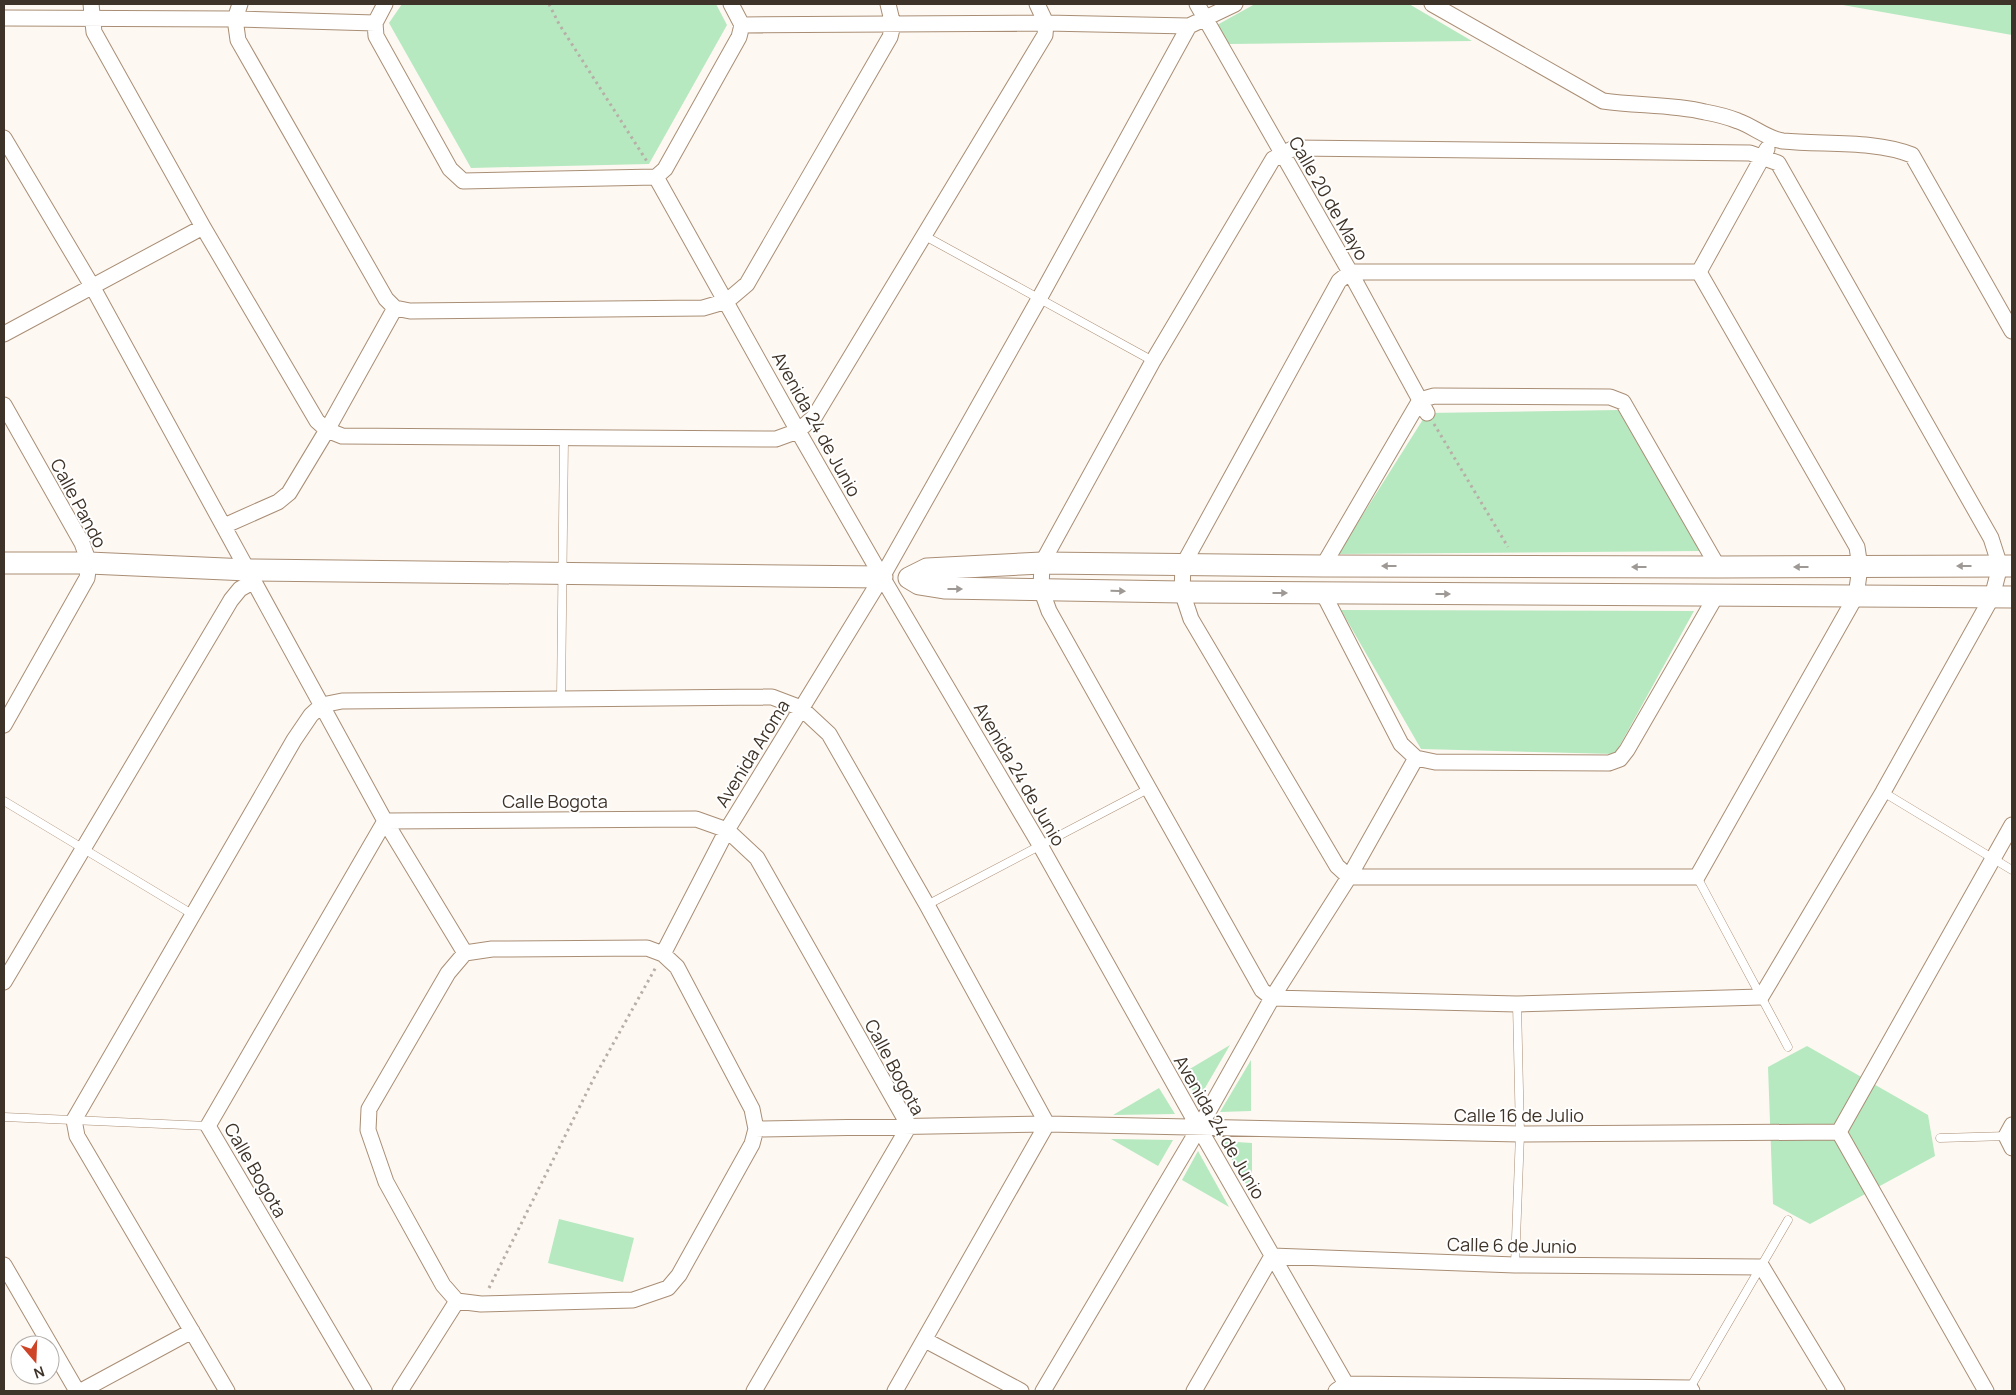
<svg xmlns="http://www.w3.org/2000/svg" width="2016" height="1395" font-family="Manrope,sans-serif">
  <rect width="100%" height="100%" fill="#fef8f2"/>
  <path fill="#b6e9c0" d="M402 4H716L727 25 649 164 471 168 389 23Z
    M1255 4H1409L1472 41 1228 44 1217 25Z
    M1837 4H2012V35Z
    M1618 410 1701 551 1338 554 1427 413Z
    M1341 610 1694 611 1615 754 1421 749Z
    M1230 1045 1198 1100 1183 1073Z
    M1807 1046 1928 1115 1935 1156 1810 1224 1773 1204 1768 1067Z
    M1251 1060V1111L1220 1112Z
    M1159 1088 1175 1114 1113 1115Z
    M1111 1139 1173 1140 1158 1166Z
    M1221 1141 1252 1143V1194Z
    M1198 1151 1229 1207 1182 1180Z
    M559 1219 634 1238 623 1282 548 1263Z"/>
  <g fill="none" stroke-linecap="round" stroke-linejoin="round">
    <g stroke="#a98e75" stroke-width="9">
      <path id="lane" d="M925 236 1153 361
        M561 698 564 439
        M1883 792 2012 870
        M4 801 192 914
        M1697 877 1788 1047
        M927 905 1148 789
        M4 1117 208 1126
        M1940 1138 2008 1136
        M1515 1265 1520 1134 1517 1004
        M1690 1388 1788 1220"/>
    </g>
    <g stroke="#a98e75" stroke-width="17">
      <path id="street" d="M91 4 94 32 203 227 317 421 327 430 342 436 776 439 798 431 815 416 1045 35 1046 23 1037 4
        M240 4 235 19 238 40 386 299 395 308 410 311 703 308 727 301 747 284 890 37 893 25 888 4
        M385 4 375 23 376 36 450 169 463 181 656 177 665 169 739 37 742 25 731 4
        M1197 4 1350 272 1427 413
        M1432 4 1603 101C1637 106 1671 104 1705 112 1716 114 1728 117 1738 121 1753 126 1767 139 1783 141 1823 145 1875 140 1912 155L2012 331
        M4 18 235 19 375 23
        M742 25 1046 23 1189 26 1235 4
        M4 138 92 286 385 821 465 953
        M1294 148 1750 153 1778 163 1991 538 2000 566 1992 597 1883 792 1761 997 1517 1004 1272 998 1262 990 1049 611 1041 589 1042 563 1153 361 1273 159Z
        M656 177 798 431 882 577 1040 845 1199 1128 1350 1391
        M1350 272H1699L1857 547 1860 567 1856 596 1697 877H1349L1337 866 1191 619 1182 592 1183 565 1339 281Z
        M1699 272 1767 149
        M4 334 203 227
        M4 405 82 543 89 563 87 578 4 725
        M224 526 278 502 289 493 327 430 395 308
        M1323 566 1420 400 1434 396 1610 397 1623 402 1718 567
        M1323 593 1401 744 1416 758 1435 762 1609 763 1620 759 1627 750 1716 596
        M647 948 663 954 677 967 752 1109 756 1129 752 1144 679 1275 668 1288 633 1300 481 1304 457 1301 443 1285 386 1182 368 1130 369 1109 448 973 465 953 492 949Z
        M663 954 727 830 882 577 1039 299 1189 26
        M4 982 231 600 240 589 254 581
        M2012 1125 2006 1136 2012 1148
        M756 1129 1047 1124 1520 1134 1839 1132
        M1839 1132 2012 825
        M1839 1132 1986 1391
        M4 1265 77 1391
        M925 1340 1021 1391
        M81 1391 192 1331
        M227 1391 77 1136 74 1120 294 740 311 715 322 705 342 701 772 697 801 708 829 734 927 905 1047 1124 895 1391
        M364 1391 208 1126 385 821 696 819 727 830 757 858 909 1126 754 1391
        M400 1391 457 1301
        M1043 1391 1199 1128 1272 998 1349 877 1416 758
        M1194 1391 1272 1256 1515 1265 1762 1267 1837 1391
        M1336 1391 1346 1384 1690 1388 1692 1391"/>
    </g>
    <g stroke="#a98e75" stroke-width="23">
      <path id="secondary" d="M4 563H89L248 570 882 577
        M2012 566 1718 567 1323 566 1042 563 927 569 909 578 919 584 944 588 1182 592 2012 597"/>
    </g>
    <path stroke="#b7afa7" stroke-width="3" stroke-dasharray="2.5 4" stroke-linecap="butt" d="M549 4 559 24 648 163
      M1434 424 1508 547
      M489 1288 594 1078 656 967"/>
    <use href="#lane" stroke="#fff" stroke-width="8"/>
    <use href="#street" stroke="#fff" stroke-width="15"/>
    <use href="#secondary" stroke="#fff" stroke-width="21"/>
  </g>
  <defs><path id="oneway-solid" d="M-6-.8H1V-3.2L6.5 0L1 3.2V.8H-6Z" transform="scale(1.25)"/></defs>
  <g fill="#9e9994">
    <use href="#oneway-solid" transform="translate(1389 566) rotate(-180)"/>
    <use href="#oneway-solid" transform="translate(1964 566) rotate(180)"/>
    <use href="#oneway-solid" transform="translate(1639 567) rotate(-180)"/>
    <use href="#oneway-solid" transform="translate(1801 567) rotate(180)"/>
    <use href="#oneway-solid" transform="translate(955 589)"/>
    <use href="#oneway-solid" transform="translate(1118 591) rotate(1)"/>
    <use href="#oneway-solid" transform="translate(1280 593)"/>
    <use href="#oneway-solid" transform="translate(1443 594)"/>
  </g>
  <g text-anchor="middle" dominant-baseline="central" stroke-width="4" stroke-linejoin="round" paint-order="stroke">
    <g font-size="18" fill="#3e3328" stroke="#fff">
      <text transform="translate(1329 198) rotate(60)">Calle 20 de Mayo</text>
      <text transform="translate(817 424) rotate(61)">Avenida 24 de Junio</text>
      <text transform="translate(79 503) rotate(62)">Calle Pando</text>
      <text transform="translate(752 753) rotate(-58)">Avenida Aroma</text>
      <text transform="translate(1020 774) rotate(60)">Avenida 24 de Junio</text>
      <text x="555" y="801">Calle Bogota</text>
      <text transform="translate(895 1067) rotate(62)">Calle Bogota</text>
      <text x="1519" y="1115">Calle 16 de Julio</text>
      <text transform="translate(1220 1127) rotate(60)">Avenida 24 de Junio</text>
      <text transform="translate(256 1170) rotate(60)">Calle Bogota</text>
      <text transform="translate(1512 1245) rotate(1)">Calle 6 de Junio</text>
    </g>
  </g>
  <rect width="2016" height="1395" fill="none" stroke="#3e3328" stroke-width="10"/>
  <g transform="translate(35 1360) rotate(161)"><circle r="24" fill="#ffffff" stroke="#b2ada9"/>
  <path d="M0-4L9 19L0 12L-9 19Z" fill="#ce4427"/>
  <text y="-8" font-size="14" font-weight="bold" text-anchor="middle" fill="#3e3328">N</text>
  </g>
</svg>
